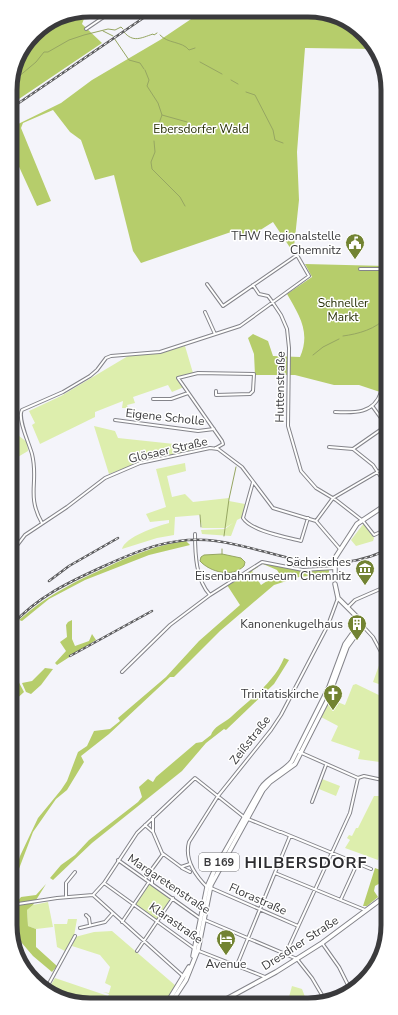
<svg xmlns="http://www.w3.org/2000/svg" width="398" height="1015" font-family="'Nunito Sans',sans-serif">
  <rect width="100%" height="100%" fill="#f4f4fa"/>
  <path fill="#ddeead" d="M185 346 193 373 180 378 184 387 172 392 168 385 133 397 135 403 127 405 128 408H122L123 401 95 412V417L40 444 32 425 35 423 29 411 61 396 128 356 158 353Z
    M94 426 115 431 118 438 193 446V450L141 462 109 474Z
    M11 430 27 442 28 451 11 461Z
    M185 463 186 471 167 476 172 497 185 494 193 502 229 498V501L245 504 243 517 237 520 231 536 202 534 201 530 225 529 233 523 225 528H202L200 515 175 517 174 535 157 538 122 549C125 537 157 526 169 523V520L150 522 146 514 166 507 156 469Z
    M364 523 374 538 373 541 356 546 351 540Z
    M382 657 387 666V687L373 682Z
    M356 684 387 699V763L358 759 360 751 331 741 338 726 321 717 330 699 345 705 353 685Z
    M322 779 340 786 336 796 319 789Z
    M374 796H387L388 845H381L378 860 345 848 350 840 347 838 349 835 352 836 356 828H358Z
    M149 882 172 898 158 921 135 905Z
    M48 902 53 927 36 929 28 926 27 910 33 905Z
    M68 919H77L74 936 65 951 57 947 54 924H67Z
    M112 931 176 986 165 1003 74 1004 48 990 55 978 108 996 109 994 103 992 109 993 111 986 105 983 110 967 100 955 72 946 75 937 94 932Z
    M292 986 302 989 307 1002 280 1003 289 997Z"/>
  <path fill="#b6cd6b" d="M87 11 82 24 102 43 10 105C10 68 22 31 60 16 68 13 78 12 87 11Z
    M203 11 324 12 364 33 374 49 305 48 297 152 299 200 294 247 291 249 273 222 251 236 231 232 141 263 133 251 114 175 95 180 81 140 70 132 53 110 23 123 21 128 51 201 37 206 10 147V128L61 103 92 80 160 40Z
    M305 264 386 266V394L359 385H334L295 375H255L254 354 248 338 253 334 268 341 273 356 300 357C311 332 299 315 287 294L312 277Z
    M186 541 190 545 149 555 85 580 49 599 22 621 19 620C46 596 72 583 105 568 132 555 157 545 186 541Z
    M264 563 300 571 329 570V574L299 577 274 585 220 631 174 677H170L109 734 81 756 84 762 67 790 56 799 33 832 17 874 15 873 20 856 38 818 61 790 67 781 78 752 87 746 94 731 110 729 120 721 118 718 166 677 199 641 240 605 227 585 256 566 258 567 252 571 261 585 279 573 277 570 263 564 260 566Z
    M72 620V639L75 646 89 641 92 634 96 640 57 665 55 663 66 651 60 642 67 637 66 625 68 622Z
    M284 658 289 660 274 684 226 730 224 729 206 743 182 771 92 843 53 880 50 878 61 865 75 855 89 840 138 802 142 797 139 787 148 779 153 782 156 777 196 743 202 742 211 735C213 727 224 723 231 717 249 700 274 683 284 658Z
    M45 668 53 669 41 685 31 694 26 692 22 683 32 681Z
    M15 675 24 692 12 703V678Z
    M375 868C390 873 388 878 388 892L382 882 375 886 374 891 378 897 367 906H363Z
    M46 884 33 905 27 910 28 926 36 929V947L57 966 52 972 33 956 15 935 13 936V907L17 906V902L21 897 36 895Z"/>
  <path fill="#bdd472" stroke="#96a662" d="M222 554 241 558 245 562 244 566C232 578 210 572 200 561L201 557 204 555Z"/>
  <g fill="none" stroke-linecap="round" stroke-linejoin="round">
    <path stroke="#96a662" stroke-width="1" d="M103 31 113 36
      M124 32C133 43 141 38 153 34L154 35 157 33
      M160 35C168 44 182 41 189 50L195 48
      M114 38 129 60 140 63 144 69
      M200 62 222 74
      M145 70 149 80 147 86 158 103 162 115 155 134
      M231 80 238 84
      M11 83 36 62 44 52H48L69 40 84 35 108 29 115 30 121 27 123 29
      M246 92 255 95 273 130 275 140 283 143
      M162 115 187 122
      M154 141 155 152 151 162 152 169 180 197 185 206
      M343 336C358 334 377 329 386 317
      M313 355 323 347 339 339
      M200 515 201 527
      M224 536 229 499 236 467
      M222 554V549"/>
    <path stroke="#cfcfd4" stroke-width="2" stroke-dasharray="2 1" stroke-linecap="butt" d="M13 904H18"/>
    <path stroke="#cfcfd4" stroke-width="3.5" stroke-dasharray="3.5 2" stroke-linecap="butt" d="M335 572V584"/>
    <g stroke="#84848a" stroke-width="4">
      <path id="street" d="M86 29 114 10
        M360 269H386
        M253 285 259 294 268 296 271 300 281 315 287 329 289 348 288 426 301 471 316 488 336 500 363 521 374 535 387 529
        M205 312 215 334
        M153 399H171L188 393
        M373 407 386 425
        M335 412C354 413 374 414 381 392
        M115 420 198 431 214 429
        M329 447 353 449 386 426
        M216 448 223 444 222 441 178 378 198 373 254 374 253 391 250 394 216 395V391
        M353 449 373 465 387 486
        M253 482 243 518C251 531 286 537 301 541L308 518
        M316 521 333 498 386 467
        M42 523C26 495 39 482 32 454 29 443 17 418 22 410L63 392 90 376 97 370 106 358 111 356 160 352 240 326 309 276 297 255 223 306 207 284
        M195 534C195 554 196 580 210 595L262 562 303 570 335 568
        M12 552 25 535 67 507 105 478 140 463 210 448 218 449 242 467 273 508 316 521 340 549
        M348 607 355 600 387 586
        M360 623 373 637 387 663
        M122 672 170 625 210 595
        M297 751 358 778 364 776 387 781
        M312 802 326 765
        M248 819 280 832
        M145 825 153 832V817
        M153 832 162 853 181 867 190 864
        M281 832 371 869
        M118 860 201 919
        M182 868 190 872
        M152 869 163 854
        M275 873 365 910
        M145 879 152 869V884
        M104 883 195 949
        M207 887C195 875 184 860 189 842L218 796 271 730 281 715 328 625 338 598
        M211 888 298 926
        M93 895 104 883 137 833 195 778 244 817
        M93 895 183 976
        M66 897V883L75 872
        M341 899 357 864
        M18 904 57 898 93 895
        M86 915 89 918 90 925
        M205 920 297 959 312 978 322 995 324 1002
        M122 922 149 882
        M80 928 105 922 113 913
        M322 943 339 967 350 989
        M137 951 173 898
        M199 951 265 977
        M286 953 350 813 358 778
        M237 965 290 836
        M46 989 75 936"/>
    </g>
    <g stroke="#84848a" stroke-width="5.5">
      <path id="primary" d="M335 572V558L357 524 387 504
        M193 956 207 887 215 869 261 788C269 776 284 772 292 761L329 687 345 644 360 623
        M167 1003 189 967
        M171 1003 186 980 198 950 211 885 263 790 270 782 295 764 327 701 347 647 360 629 357 617 338 598 335 584
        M219 1003 276 972 322 943 388 894"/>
    </g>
    <use href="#street" stroke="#fff" stroke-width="2"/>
    <use href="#primary" stroke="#fff" stroke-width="3.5"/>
    <g stroke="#5d5d5f" stroke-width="2.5">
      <path id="rail" d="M10 109 155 10
        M49 581 69 566 118 538
        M12 625C37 597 69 582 102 567 139 550 174 535 216 541 281 550 318 581 387 550
        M70 656 152 611"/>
    </g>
    <use href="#rail" stroke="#fff" stroke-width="1" stroke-dasharray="3" stroke-linecap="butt"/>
  </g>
  <defs>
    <g id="civic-pin" transform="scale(1)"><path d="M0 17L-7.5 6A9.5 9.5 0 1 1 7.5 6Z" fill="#728332" stroke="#fff"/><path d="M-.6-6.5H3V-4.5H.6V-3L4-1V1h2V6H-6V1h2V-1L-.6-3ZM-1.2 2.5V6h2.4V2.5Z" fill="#fff"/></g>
    <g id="museum-pin" transform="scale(1)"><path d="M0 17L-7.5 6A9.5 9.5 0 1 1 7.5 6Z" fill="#728332" stroke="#fff"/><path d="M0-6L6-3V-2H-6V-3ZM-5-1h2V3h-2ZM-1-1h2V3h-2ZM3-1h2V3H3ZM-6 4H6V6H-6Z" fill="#fff"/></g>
    <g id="building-pin" transform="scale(1)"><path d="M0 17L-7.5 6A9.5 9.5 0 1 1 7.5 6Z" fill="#728332" stroke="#fff"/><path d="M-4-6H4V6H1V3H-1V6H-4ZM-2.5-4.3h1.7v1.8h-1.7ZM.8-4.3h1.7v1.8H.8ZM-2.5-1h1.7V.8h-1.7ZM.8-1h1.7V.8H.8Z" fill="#fff"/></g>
    <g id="church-pin" transform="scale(1)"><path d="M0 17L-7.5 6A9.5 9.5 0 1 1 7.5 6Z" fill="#728332" stroke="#fff"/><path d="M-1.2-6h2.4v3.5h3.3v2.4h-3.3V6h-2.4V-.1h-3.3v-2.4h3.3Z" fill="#fff"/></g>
    <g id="hotel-pin" transform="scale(1)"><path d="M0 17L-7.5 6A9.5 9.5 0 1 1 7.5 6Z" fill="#728332" stroke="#fff"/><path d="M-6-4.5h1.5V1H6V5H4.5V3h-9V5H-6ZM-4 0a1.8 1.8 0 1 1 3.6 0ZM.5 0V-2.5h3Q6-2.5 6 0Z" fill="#fff"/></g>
  </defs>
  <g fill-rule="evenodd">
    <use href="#civic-pin" x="355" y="243"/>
    <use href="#museum-pin" x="365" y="569"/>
    <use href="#building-pin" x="357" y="624"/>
    <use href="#church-pin" x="333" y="694"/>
    <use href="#hotel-pin" x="226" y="939"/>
  </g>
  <g text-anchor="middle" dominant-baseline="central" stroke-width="3" stroke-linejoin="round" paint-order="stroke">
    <rect fill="#fff" stroke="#757576" stroke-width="1" x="199" y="853" width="40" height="18" rx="3"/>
    <g font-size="11" font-weight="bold" fill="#3a3a3c">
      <text x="219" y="862">B 169</text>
    </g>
    <g font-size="12" fill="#283006" stroke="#fff">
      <text x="201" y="129">Ebersdorfer Wald</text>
      <text x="343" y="303">Schneller<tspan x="343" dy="14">Markt</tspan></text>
    </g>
    <g font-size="12" fill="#3a3a3c" stroke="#fff" text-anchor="end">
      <text x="341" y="236">THW Regionalstelle<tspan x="341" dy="14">Chemnitz</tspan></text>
      <text x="351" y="562">Sächsisches<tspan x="351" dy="14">Eisenbahnmuseum Chemnitz</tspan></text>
      <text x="343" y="624">Kanonenkugelhaus</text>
      <text x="319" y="694">Trinitatiskirche</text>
      <text x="226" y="964" text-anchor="middle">Avenue</text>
    </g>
    <g font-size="12" fill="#3a3a3c" stroke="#fff">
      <text transform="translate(280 387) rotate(-89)">Huttenstraße</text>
      <text transform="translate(165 417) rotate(6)">Eigene Scholle</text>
      <text transform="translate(168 450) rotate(-13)">Glösaer Straße</text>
      <text transform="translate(250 740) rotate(-52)">Zeißstraße</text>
      <text transform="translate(169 884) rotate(34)">Margaretenstraße</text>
      <text transform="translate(258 899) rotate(24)">Florastraße</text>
      <text transform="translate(176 923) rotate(35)">Klarastraße</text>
      <text transform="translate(300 943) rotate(-33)">Dresdner Straße</text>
    </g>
    <g font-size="16" font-weight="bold" letter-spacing="1" fill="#2d2d31" stroke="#fff">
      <text x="306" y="863">HILBERSDORF</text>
    </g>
  </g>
  <path d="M0 0H398V1015H0ZM90 17H308A73 73 0 0 1 381 90V925A73 73 0 0 1 308 998H90A73 73 0 0 1 17 925V90A73 73 0 0 1 90 17Z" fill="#fff" fill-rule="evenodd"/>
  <path fill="none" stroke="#3a3a3c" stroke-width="5" d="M90 17H308A73 73 0 0 1 381 90V925A73 73 0 0 1 308 998H90A73 73 0 0 1 17 925V90A73 73 0 0 1 90 17Z"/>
</svg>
